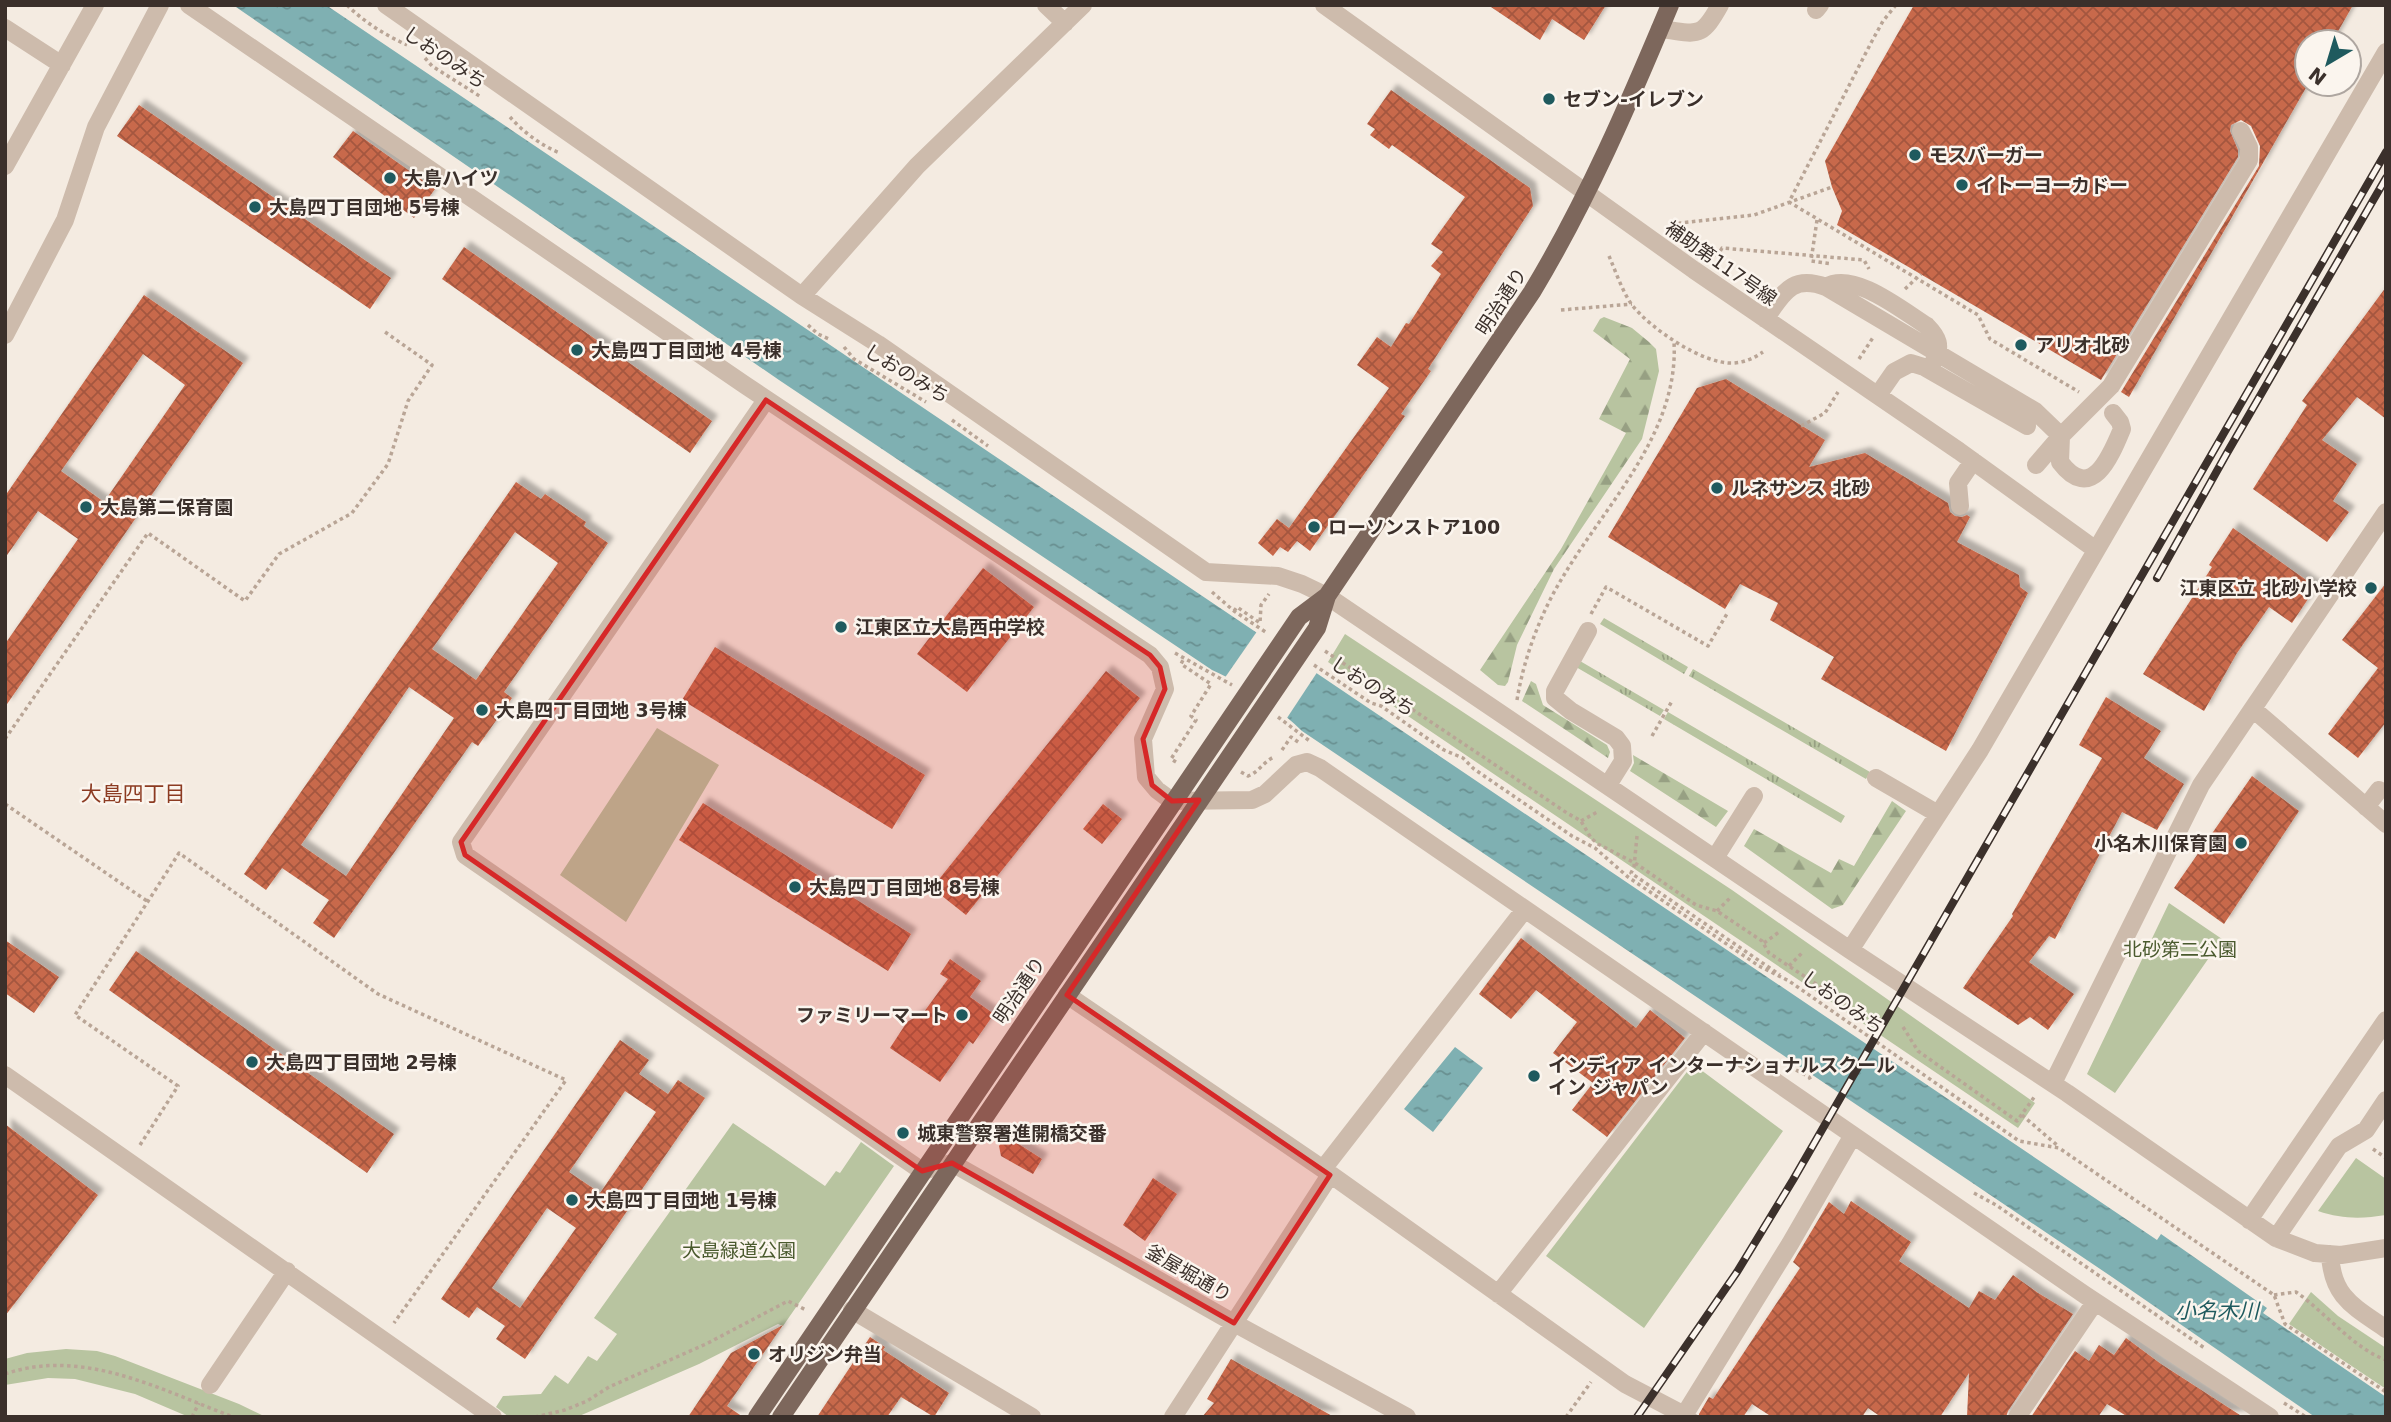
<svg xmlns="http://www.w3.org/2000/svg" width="2391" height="1422" font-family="'DejaVu Sans','Noto Sans JP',sans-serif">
  <defs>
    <pattern id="grass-tufts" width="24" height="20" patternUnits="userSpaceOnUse" patternTransform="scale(1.75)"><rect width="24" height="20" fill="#b8c4a0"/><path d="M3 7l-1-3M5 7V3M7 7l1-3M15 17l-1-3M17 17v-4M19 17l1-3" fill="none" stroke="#97a083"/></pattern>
    <pattern id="forest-firs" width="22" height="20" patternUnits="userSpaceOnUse" patternTransform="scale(1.75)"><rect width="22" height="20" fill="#b8c4a0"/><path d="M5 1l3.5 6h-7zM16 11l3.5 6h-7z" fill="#97a083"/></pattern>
    <pattern id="water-ripples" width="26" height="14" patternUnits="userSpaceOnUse" patternTransform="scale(1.75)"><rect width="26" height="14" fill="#7fb0b2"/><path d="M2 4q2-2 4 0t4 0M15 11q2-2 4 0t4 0" fill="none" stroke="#699091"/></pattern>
    <pattern id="building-cross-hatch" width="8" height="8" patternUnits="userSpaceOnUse" patternTransform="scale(1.75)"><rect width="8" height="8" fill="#c8694b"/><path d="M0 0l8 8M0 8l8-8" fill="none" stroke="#a4573f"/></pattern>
    <filter id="shadow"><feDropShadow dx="6" dy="-6" stdDeviation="2" flood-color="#0004"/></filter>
  </defs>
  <rect width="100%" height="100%" fill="#f4ebe1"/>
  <path fill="url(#grass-tufts)" d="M1604 618 1688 667 1684 674 1600 624Z
    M1580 661 1664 710 1660 716 1576 667Z
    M1693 669 1870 772 1866 779 1689 676Z
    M1668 712 1845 816 1841 823 1664 719Z"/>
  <path fill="url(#forest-firs)" d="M1604 317 1632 328 1649 342 1656 349 1659 371 1642 439 1554 569 1517 645 1508 682 1505 686 1498 685 1480 670 1561 549 1626 433 1599 419 1630 359 1593 331 1600 319Z
    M1531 681 1536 684 1543 705 1607 745 1610 752 1608 758 1522 701Z
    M1633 755 1728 811 1716 827 1630 771 1634 763Z
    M1892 801 1906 811 1843 905 1832 909 1744 846 1754 829 1831 873 1839 859 1854 866Z"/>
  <path fill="#b8c4a0" d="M1345 634 1732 890 2035 1103 2018 1128 1328 662Z
    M657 728 719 765 626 922 560 875Z
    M2169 903 2222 939 2115 1093 2087 1074Z
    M1693 1064 1783 1131 1644 1328 1546 1256Z
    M733 1123 825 1186 836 1171 840 1173 861 1142 894 1166 783 1326 778 1324 699 1364 577 1417H509L496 1407 503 1396 541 1394 555 1375 568 1384 588 1356 597 1361 617 1334 594 1318Z
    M2356 1158 2386 1179V1215C2361 1219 2342 1219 2318 1211Z
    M2311 1292 2338 1316 2386 1348V1389L2289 1324Z
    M66 1349 97 1351 115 1356 239 1404 266 1417H189L135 1394 75 1379 48 1378 5 1385V1359L27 1353Z"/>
  <path fill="url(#water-ripples)" d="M233 5H326L2157 1240 2161 1234 2267 1308 2263 1313 2386 1397V1417H2315L2112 1277 1302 731C1277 707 1243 684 1212 670L779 380Z
    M1455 1047 1483 1068 1433 1132 1404 1109Z"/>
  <path fill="#f4ebe1" d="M1258 630 1318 671 1285 721 1224 679Z"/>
  <path fill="url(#building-cross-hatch)" fill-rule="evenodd" filter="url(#shadow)" d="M1488 5H1606L1584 40 1552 19 1540 40Z
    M1914 5H2353L2332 42H2307V86L2129 397 2121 392 2259 166 2260 146 2251 126 2241 120 2231 125 2230 131 2238 150V157L2101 380 1837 225 1842 211 1832 187 1825 161Z
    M1391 90 1530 188 1533 206 1428 369 1431 371 1401 414 1405 416 1310 551 1297 541 1288 552 1280 547 1273 556 1258 543 1277 519 1289 528 1389 388 1357 365 1377 337 1391 347 1406 323 1409 324 1441 274 1431 266 1443 252 1431 244 1465 197 1392 145 1389 149 1370 135 1375 129 1367 124Z
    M139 105 391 278 370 309 117 136Z
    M353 131 435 189 414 218 333 157Z
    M464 247 712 421 690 453 442 279Z
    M2386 287V419L2357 397 2322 440 2357 464 2333 501 2349 512 2327 542 2253 489 2307 405 2302 401Z
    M144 295 243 363 5 707V644L78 539 38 511 5 558V496ZM143 354 185 385 104 502 61 471Z
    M1726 379 1825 440 1809 467 1865 453 1948 503 1950 512 1955 516 1962 517 1967 515 1970 517 1957 542 2019 575 2020 587 2028 593 1946 751 1821 679 1834 657 1770 620 1778 603 1740 584 1725 609 1608 537 1697 388Z
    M516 482 541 499 545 494 586 522 584 526 608 543 504 692 512 698 478 746 472 742 334 938 313 923 329 900 282 868 266 890 244 874ZM515 532 558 563 476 680 432 649ZM409 687 454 718 346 876 301 845Z
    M2233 528 2316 587 2292 623 2269 607 2237 653 2204 711 2143 674 2212 567 2209 565Z
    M983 568 1034 607 967 692 917 654Z
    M2386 583V722L2358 758 2328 734 2378 668 2342 640Z
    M715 647 925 775 892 829 682 700Z
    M1106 671 1140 698 966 915 932 888Z
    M2106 697 2161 731 2144 758 2184 784 2157 830 2122 812 2055 939 2049 936 2029 962 2074 994 2048 1030 2030 1017 2018 1025 1963 988 2013 916 2012 914 2102 758 2079 745Z
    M2252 776 2299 811 2224 924 2174 888Z
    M703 803 911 934 888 971 679 840Z
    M1103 804 1122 819 1102 844 1083 829Z
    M1521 938 1636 1028 1650 1010 1685 1038 1607 1137 1572 1110 1593 1083 1553 1053 1577 1022 1536 990 1511 1019 1479 994Z
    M5 940 59 977 34 1013 5 993Z
    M136 951 394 1134 367 1173 109 990Z
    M950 959 981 981 970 997 994 1014 973 1044 969 1041 940 1082 890 1048 907 1022 924 1012 948 979 940 974Z
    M620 1040 649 1060 639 1074 668 1094 678 1080 705 1098 525 1359 496 1339 505 1326 477 1307 469 1318 441 1299ZM625 1091 656 1112 600 1193 569 1172ZM547 1208 576 1228 520 1308 492 1288Z
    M5 1124 98 1195 5 1316Z
    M1006 1136 1042 1159 1033 1174 1001 1156 999 1146Z
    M1153 1178 1177 1194 1145 1241 1123 1225Z
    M1851 1201 1911 1242 1899 1261 1969 1308 1979 1291 1995 1300 2013 1275 2038 1293 2073 1314 2008 1411 2006 1417H1967L1969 1373 1940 1417H1881L1868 1408 1862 1417H1772L1752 1404 1743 1417H1699V1414L1709 1397 1713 1399 1800 1268 1793 1262 1829 1202 1844 1214Z
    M783 1325 727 1406 743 1417H688L731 1353Z
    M870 1337 885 1347 883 1350 949 1393 934 1417 901 1397 887 1417H817Z
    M2126 1338 2161 1364 2243 1417H2128L2107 1404 2098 1417H2031L2075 1351 2089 1361 2099 1345 2114 1355Z
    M1231 1359 1334 1417H1202L1214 1403 1207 1399Z"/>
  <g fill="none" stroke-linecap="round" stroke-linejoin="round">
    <path stroke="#b9a596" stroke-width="3.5" stroke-dasharray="3.5 3.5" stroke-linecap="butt" d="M347 5C364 22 385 35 407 45
      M1896 5 1883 21 1872 41 1789 202 1978 315 1990 339 2079 392
      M425 58 432 66 481 97
      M510 117C523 132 542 146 560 153
      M1817 220 1811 261 1832 264
      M1671 224 1754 215 1832 187
      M1609 256C1616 272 1622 291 1632 305 1650 328 1703 365 1734 363 1746 362 1754 358 1763 352
      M1717 257 1722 248 1864 260 1869 269
      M1905 289 1921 274
      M1561 310 1632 304
      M808 325 818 334 831 340
      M844 347 854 359 926 402
      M1859 359 1874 336
      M952 420 988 446
      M1801 426 1825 413 1838 392
      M1212 592 1234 611 1267 633
      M1234 611 1237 607 1260 623 1261 605 1269 594
      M1591 614 1606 587 1708 646 1728 612
      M1325 651 1567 813 1581 821 1591 838 1598 844 1635 863 1696 905 1717 911 1762 941 1769 953 1845 1003 1869 1010
      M1175 653 1232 685
      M1314 665 1371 703 1381 706 1444 750 1463 758 1474 769 1572 836 1595 848 1628 877 1759 966 1789 981 2019 1141 2059 1148 2274 1295 2285 1324 2386 1392
      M1517 700C1524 657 1541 612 1564 575 1607 503 1679 432 1674 342
      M1278 717 1311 742
      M1652 736 1672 701
      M5 739 148 533 245 601 279 554 352 513 388 464 408 401 432 365 385 332
      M1282 750 1291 737 1301 744
      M1176 762 1171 759 1196 720 1191 716 1211 684 1181 664 1184 658
      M1241 772 1248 776C1259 772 1263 762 1274 757
      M5 804 147 901
      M1581 821 1599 811
      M1637 836 1634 867 1631 873 1780 975
      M1717 911 1730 898
      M1764 943 1779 932
      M1789 966 1803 952
      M1903 1027 1918 1051 2017 1121 2035 1096
      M1796 1070 1809 1077 1812 1082
      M2022 1115 2058 1146
      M140 1145 178 1086 75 1015 179 853 378 994 566 1080 394 1323
      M2373 1149 2386 1158
      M1974 1193 1996 1205 2206 1349
      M2274 1295 2296 1292C2325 1312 2353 1348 2386 1360
      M5 1374C83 1347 161 1390 233 1417
      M2284 1403 2306 1417
      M192 1417 199 1403
      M535 1417 565 1410 587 1401 609 1387 706 1344 788 1301 806 1310
      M1566 1417 1591 1382"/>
    <path stroke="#cdbbac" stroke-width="18" d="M189 5 745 385 1150 655 1160 667 1165 689 1143 739 1146 777 1157 790 1172 801 1252 800 1265 794 1296 765 1307 762 1320 768 2085 1295 2270 1417
      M386 5 802 296 878 344 1206 572 1278 576 1302 584 1327 596 1850 950 2067 1093 2276 1238 2315 1253 2341 1255 2386 1248
      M1046 5 1065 23
      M1324 5 1694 270 1959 451 2096 550
      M1816 10 1820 5
      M5 28 62 65
      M1660 29C1697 33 1700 41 1720 5
      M5 166 95 5
      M1826 287C1853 270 1903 311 1927 326 1938 337 1942 346 1934 361
      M802 296 917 166 1083 5
      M1765 319C1783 294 1791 274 1826 287L2035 411 2061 436 2060 462C2091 503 2110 458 2122 429L2120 422 2113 413
      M5 335 65 220 96 127 160 5
      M1878 395 1894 372 1911 363 1924 367 2027 426
      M766 400 461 842 465 855 922 1171 952 1163 1234 1323 1407 1417
      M2036 465 2061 436 2111 386 2249 160V147L2241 131
      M1960 506 1958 483 1973 461
      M1588 631 1555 691V698L1571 711 1616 738 1622 746 1623 761 1608 785
      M2253 709 2386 824
      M1876 778 1938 814
      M2366 807 2379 790
      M1715 858 1754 796
      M1850 950 1980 750 2386 52
      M1067 995 1323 1169 1625 1384 1688 1417
      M5 1075 493 1417
      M2053 1083 2201 785 2386 512
      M1323 1169 1525 909
      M2249 1220 2386 1020
      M2276 1238 2339 1146 2366 1130 2386 1100
      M2330 1254C2332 1297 2353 1306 2386 1329
      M1498 1294 1704 1032
      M852 1310 1032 1417
      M210 1385 287 1271
      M1173 1417 1330 1175
      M1683 1417 1790 1244 1853 1135
      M2017 1417 2095 1302"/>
    <path stroke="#7d675c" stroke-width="18" d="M757 1417 1299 617 1327 596
      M781 1417 1317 628 1327 596 1532 292C1587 201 1629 103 1670 5"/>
    <g stroke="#3b302b" stroke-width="8">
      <path id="rail" d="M2157 578 2227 453 2386 178
        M1637 1417 1737 1272 1793 1180 2386 152"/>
    </g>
    <use href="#rail" stroke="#fbf5ee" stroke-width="5" stroke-dasharray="16" stroke-linecap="butt"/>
  </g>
  <path fill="#d62828" fill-opacity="0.2" stroke="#d62828" stroke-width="5" stroke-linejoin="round" d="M766 400 1150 655 1160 667 1165 689 1143 739 1152 785 1172 801 1199 800 1067 995 1330 1175 1234 1323 952 1163 922 1171 465 855 461 842Z"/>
  <g fill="#1f5a5e" stroke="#fbf5ee" stroke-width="2.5">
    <circle cx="1549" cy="99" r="7"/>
    <circle cx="1915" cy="155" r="7"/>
    <circle cx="390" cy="178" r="7"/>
    <circle cx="1962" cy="185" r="7"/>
    <circle cx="255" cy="207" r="7"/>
    <circle cx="2021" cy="345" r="7"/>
    <circle cx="577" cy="350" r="7"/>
    <circle cx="1717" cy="488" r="7"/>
    <circle cx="86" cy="507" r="7"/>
    <circle cx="1314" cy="527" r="7"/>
    <circle cx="2371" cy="588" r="7"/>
    <circle cx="841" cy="627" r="7"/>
    <circle cx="482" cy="710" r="7"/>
    <circle cx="2241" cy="843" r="7"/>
    <circle cx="795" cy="887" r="7"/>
    <circle cx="962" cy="1015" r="7"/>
    <circle cx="252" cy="1062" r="7"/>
    <circle cx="1534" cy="1076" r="7"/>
    <circle cx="903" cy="1133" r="7"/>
    <circle cx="572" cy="1200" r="7"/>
    <circle cx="754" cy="1354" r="7"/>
  </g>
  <g text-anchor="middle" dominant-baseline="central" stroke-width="5" stroke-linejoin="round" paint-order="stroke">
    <g font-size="19" fill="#3b302b" stroke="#fbf5ee">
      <text transform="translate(445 57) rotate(34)">しおのみち</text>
      <text transform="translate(1721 263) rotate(35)">補助第117号線</text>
      <text transform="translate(1501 301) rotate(-57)">明治通り</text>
      <text transform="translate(907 373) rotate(31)">しおのみち</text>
      <text transform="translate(1373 686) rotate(32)">しおのみち</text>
      <text transform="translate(1019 990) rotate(-56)">明治通り</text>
      <text transform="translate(1843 1002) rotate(35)">しおのみち</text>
      <text transform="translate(1189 1273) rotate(30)">釜屋堀通り</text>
    </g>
    <g font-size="19" font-weight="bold" fill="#3b302b" stroke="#fbf5ee" text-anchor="start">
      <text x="1563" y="99">セブン-イレブン</text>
      <text x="1929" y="155">モスバーガー</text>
      <text x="404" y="178">大島ハイツ</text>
      <text x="1976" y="185">イトーヨーカドー</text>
      <text x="269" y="207">大島四丁目団地 5号棟</text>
      <text x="2035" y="345">アリオ北砂</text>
      <text x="591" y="350">大島四丁目団地 4号棟</text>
      <text x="1731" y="488">ルネサンス 北砂</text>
      <text x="100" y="507">大島第二保育園</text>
      <text x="1328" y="527">ローソンストア100</text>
      <text x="2357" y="588" text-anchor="end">江東区立 北砂小学校</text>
      <text x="855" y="627">江東区立大島西中学校</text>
      <text x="496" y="710">大島四丁目団地 3号棟</text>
      <text x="2227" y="843" text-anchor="end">小名木川保育園</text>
      <text x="809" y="887">大島四丁目団地 8号棟</text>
      <text x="948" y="1015" text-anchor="end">ファミリーマート</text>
      <text x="266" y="1062">大島四丁目団地 2号棟</text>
      <text x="1548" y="1065">インディア インターナショナルスクール<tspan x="1548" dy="22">イン ジャパン</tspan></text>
      <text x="917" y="1133">城東警察署進開橋交番</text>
      <text x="586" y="1200">大島四丁目団地 1号棟</text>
      <text x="768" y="1354">オリジン弁当</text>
    </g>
    <g font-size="19" fill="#4a5a2e" stroke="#fbf5ee">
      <text x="2180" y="949">北砂第二公園</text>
      <text x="739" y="1250">大島緑道公園</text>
    </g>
    <g font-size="21" fill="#8c3b22" stroke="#fbf5ee">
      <text x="133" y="794">大島四丁目</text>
    </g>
    <g font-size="21" font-style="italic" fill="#1f5a5e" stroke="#fbf5ee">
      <text x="2217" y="1311">小名木川</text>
    </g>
  </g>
  <rect width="2391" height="1422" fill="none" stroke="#3b302b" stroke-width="14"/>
  <g transform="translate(2328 63) rotate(218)"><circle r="33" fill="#fbf5ee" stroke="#aea6a0" stroke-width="2"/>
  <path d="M0-5L12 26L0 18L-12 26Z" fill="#1f5a5e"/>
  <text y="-10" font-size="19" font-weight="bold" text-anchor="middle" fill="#3b302b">N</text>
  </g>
</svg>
